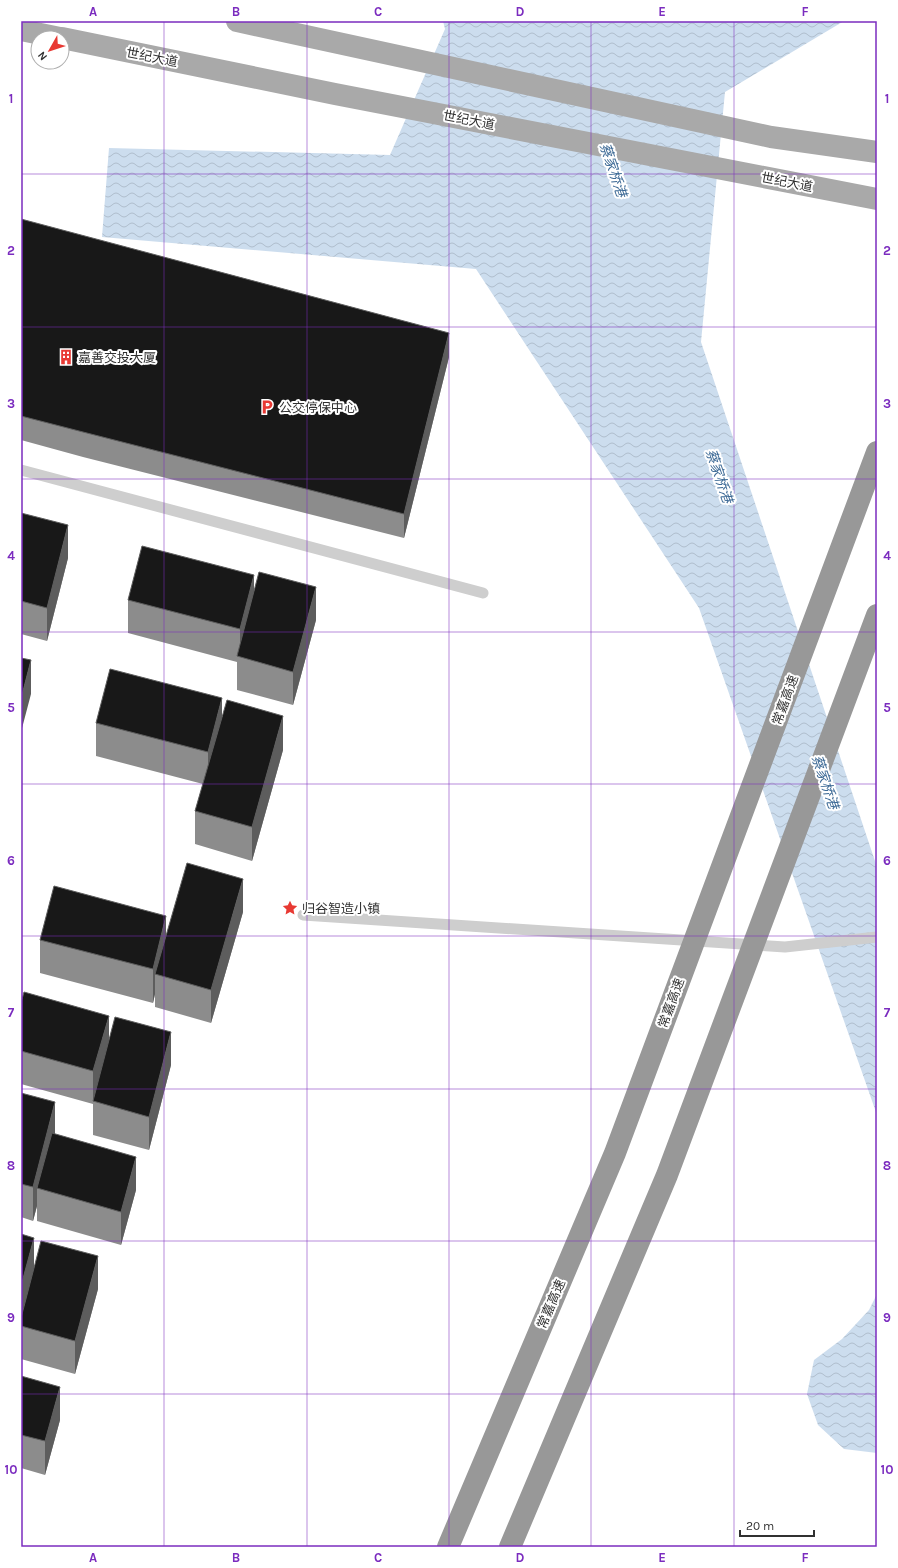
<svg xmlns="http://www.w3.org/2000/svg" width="898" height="1568" font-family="Karla,'Noto Sans SC',sans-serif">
  <defs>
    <pattern id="water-waves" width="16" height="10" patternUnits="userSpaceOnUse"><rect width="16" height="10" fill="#cde"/><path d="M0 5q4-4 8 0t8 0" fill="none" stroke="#b0becd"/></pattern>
  </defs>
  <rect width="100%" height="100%" fill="#fff"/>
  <path fill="url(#water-waves)" d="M443 21H844L725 92 701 342 877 867V1115L699 608 476 269 102 237 109 148 390 155 445 29Z
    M877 1294V1453L844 1449 818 1425 807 1394 814 1360 842 1339 869 1310Z"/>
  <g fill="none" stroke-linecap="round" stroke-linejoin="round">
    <path stroke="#cecece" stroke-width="11" d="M21 470 483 593
      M303 915 785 947 877 937"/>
    <path stroke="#a9a9a9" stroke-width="22" d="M237 21 771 137 877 152
      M21 30 60 38
      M62 38 335 94 877 199"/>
    <path stroke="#989898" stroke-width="22" d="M448 1547 615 1153 877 452
      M510 1547 667 1175 877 615"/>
  </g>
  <path fill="#8c8c8c" d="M21 219 449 357 404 538 83 457 21 440Z
    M21 513 68 558 47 641 21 634Z
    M254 591 316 620 293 705 237 690V662L128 633V600Z
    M222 717 283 750 252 861 195 844V811L203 784 96 756V723Z
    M243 912 211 1023 155 1007V994L153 1003 40 973V940L166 934Z
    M21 1003 109 1042 171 1065 149 1150 93 1135V1104L21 1084Z
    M21 1093 55 1134 136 1190 121 1245 37 1221V1206L33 1221 21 1217Z
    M21 1234 34 1268 98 1289 75 1374 21 1359Z
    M21 1376 60 1420 45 1475 21 1468Z"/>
  <path fill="#5d5d5d" d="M449 333V357L404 538V514Z
    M68 525V558L47 641V608Z
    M254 575V609L240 657V629Z
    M316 587V620L293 705V672Z
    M31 660V694L21 732V699Z
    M222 698V732L208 786V752Z
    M283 716V750L252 861V827Z
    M243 879V912L211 1023V990Z
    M166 916V949L155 974V994L153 1003V969Z
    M109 1016V1050L93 1102V1071Z
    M171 1032V1065L149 1150V1117Z
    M55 1102V1136L37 1188V1206L33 1221V1187Z
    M136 1157V1190L121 1245V1212Z
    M34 1238V1271L21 1319V1286Z
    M98 1256V1289L75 1374V1341Z
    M60 1387V1420L45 1475V1441Z"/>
  <path fill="#181818" stroke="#5d5d5d" d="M21 219 449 333 404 514 83 432 21 416Z
    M21 513 68 525 47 608 21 601Z
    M142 546 254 575 240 629 128 600Z
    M259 572 316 587 293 672 237 656Z
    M21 658 31 660 21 699Z
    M110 669 222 698 208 752 96 723Z
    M227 700 283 716 252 827 195 811Z
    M187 863 243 879 211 990 155 974Z
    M54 886 166 916 153 969 40 940Z
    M24 992 109 1016 93 1071 21 1051V1003Z
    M115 1017 171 1032 149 1117 93 1101Z
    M21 1093 55 1102 33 1187 21 1184Z
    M52 1133 136 1157 121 1212 37 1188Z
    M21 1234 34 1238 21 1286Z
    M41 1241 98 1256 75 1341 21 1326V1318Z
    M21 1376 60 1387 45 1441 21 1435Z"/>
  <path fill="none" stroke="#7b2cbf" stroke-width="1" stroke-opacity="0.55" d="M164 21V1547M307 21V1547M449 21V1547M591 21V1547M734 21V1547M21 174H877M21 327H877M21 479H877M21 632H877M21 784H877M21 936H877M21 1089H877M21 1241H877M21 1394H877"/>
  <defs>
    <g id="building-bare" transform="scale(1.2)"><path d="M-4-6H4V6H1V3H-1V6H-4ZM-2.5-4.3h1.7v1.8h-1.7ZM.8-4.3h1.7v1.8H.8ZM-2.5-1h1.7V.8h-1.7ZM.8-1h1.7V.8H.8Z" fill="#e83933" stroke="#fff" stroke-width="2.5" paint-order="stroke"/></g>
    <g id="parking-bare" transform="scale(1.2)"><path d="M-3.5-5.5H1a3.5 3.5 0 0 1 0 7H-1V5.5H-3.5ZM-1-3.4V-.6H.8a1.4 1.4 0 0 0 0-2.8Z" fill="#e83933" stroke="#fff" stroke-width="2.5" paint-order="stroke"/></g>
    <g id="sight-bare" transform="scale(1.2)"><path d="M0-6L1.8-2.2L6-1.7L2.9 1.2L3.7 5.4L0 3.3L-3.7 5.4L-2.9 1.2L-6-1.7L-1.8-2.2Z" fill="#e83933" stroke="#fff" stroke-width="2.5" paint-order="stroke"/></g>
  </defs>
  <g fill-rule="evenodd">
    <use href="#building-bare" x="66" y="357"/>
    <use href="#parking-bare" x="267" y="407"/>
    <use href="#sight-bare" x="290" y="908"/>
  </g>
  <g text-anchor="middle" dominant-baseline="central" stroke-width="4" stroke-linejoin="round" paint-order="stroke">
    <g font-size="13" fill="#313131" stroke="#fff">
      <text transform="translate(152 57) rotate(11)">世纪大道</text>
      <text transform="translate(469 120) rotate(11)">世纪大道</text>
      <text transform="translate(787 182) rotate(11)">世纪大道</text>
      <text transform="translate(785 700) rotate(-70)">常嘉高速</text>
      <text transform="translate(671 1003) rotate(-70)">常嘉高速</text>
      <text transform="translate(551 1304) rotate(-67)">常嘉高速</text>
    </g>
    <g font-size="13" fill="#313131" stroke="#fff" text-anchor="start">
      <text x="78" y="357">嘉善交投大厦</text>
      <text x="279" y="407">公交停保中心</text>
      <text x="302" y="908">归谷智造小镇</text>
    </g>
    <g font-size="14" font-style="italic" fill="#3d6a96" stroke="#fff">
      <text transform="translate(613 170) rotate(71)">蔡家桥港</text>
      <text transform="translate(719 476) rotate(71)">蔡家桥港</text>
      <text transform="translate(825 782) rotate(71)">蔡家桥港</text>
    </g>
  </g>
  <rect width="898" height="1568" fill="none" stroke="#ffffff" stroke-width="44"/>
  <g transform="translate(50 50) rotate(231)"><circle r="19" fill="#ffffff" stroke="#adadad"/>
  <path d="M0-3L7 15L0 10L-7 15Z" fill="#e83933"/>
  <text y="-6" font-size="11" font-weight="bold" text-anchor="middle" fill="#313131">N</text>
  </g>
  <path d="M740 1530v6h74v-6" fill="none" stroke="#313131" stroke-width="2"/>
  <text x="746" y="1530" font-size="12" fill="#313131" stroke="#ffffff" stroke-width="3" paint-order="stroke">20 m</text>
  <rect x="22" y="22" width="854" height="1524" fill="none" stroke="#7b2cbf" stroke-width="1.5"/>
  <g font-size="13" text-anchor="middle" font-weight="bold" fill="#7b2cbf">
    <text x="93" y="16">A</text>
    <text x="236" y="16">B</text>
    <text x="378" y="16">C</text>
    <text x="520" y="16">D</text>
    <text x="662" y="16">E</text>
    <text x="805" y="16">F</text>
    <text x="11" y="103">1</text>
    <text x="887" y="103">1</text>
    <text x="11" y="255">2</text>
    <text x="887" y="255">2</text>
    <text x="11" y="408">3</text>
    <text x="887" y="408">3</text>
    <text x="11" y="560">4</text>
    <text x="887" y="560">4</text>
    <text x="11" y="712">5</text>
    <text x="887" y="712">5</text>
    <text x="11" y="865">6</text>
    <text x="887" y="865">6</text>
    <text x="11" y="1017">7</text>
    <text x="887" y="1017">7</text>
    <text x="11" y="1170">8</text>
    <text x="887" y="1170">8</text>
    <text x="11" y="1322">9</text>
    <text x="887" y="1322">9</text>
    <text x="11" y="1474">10</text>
    <text x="887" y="1474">10</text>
    <text x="93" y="1562">A</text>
    <text x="236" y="1562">B</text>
    <text x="378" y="1562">C</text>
    <text x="520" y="1562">D</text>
    <text x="662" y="1562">E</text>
    <text x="805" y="1562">F</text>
  </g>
</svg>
